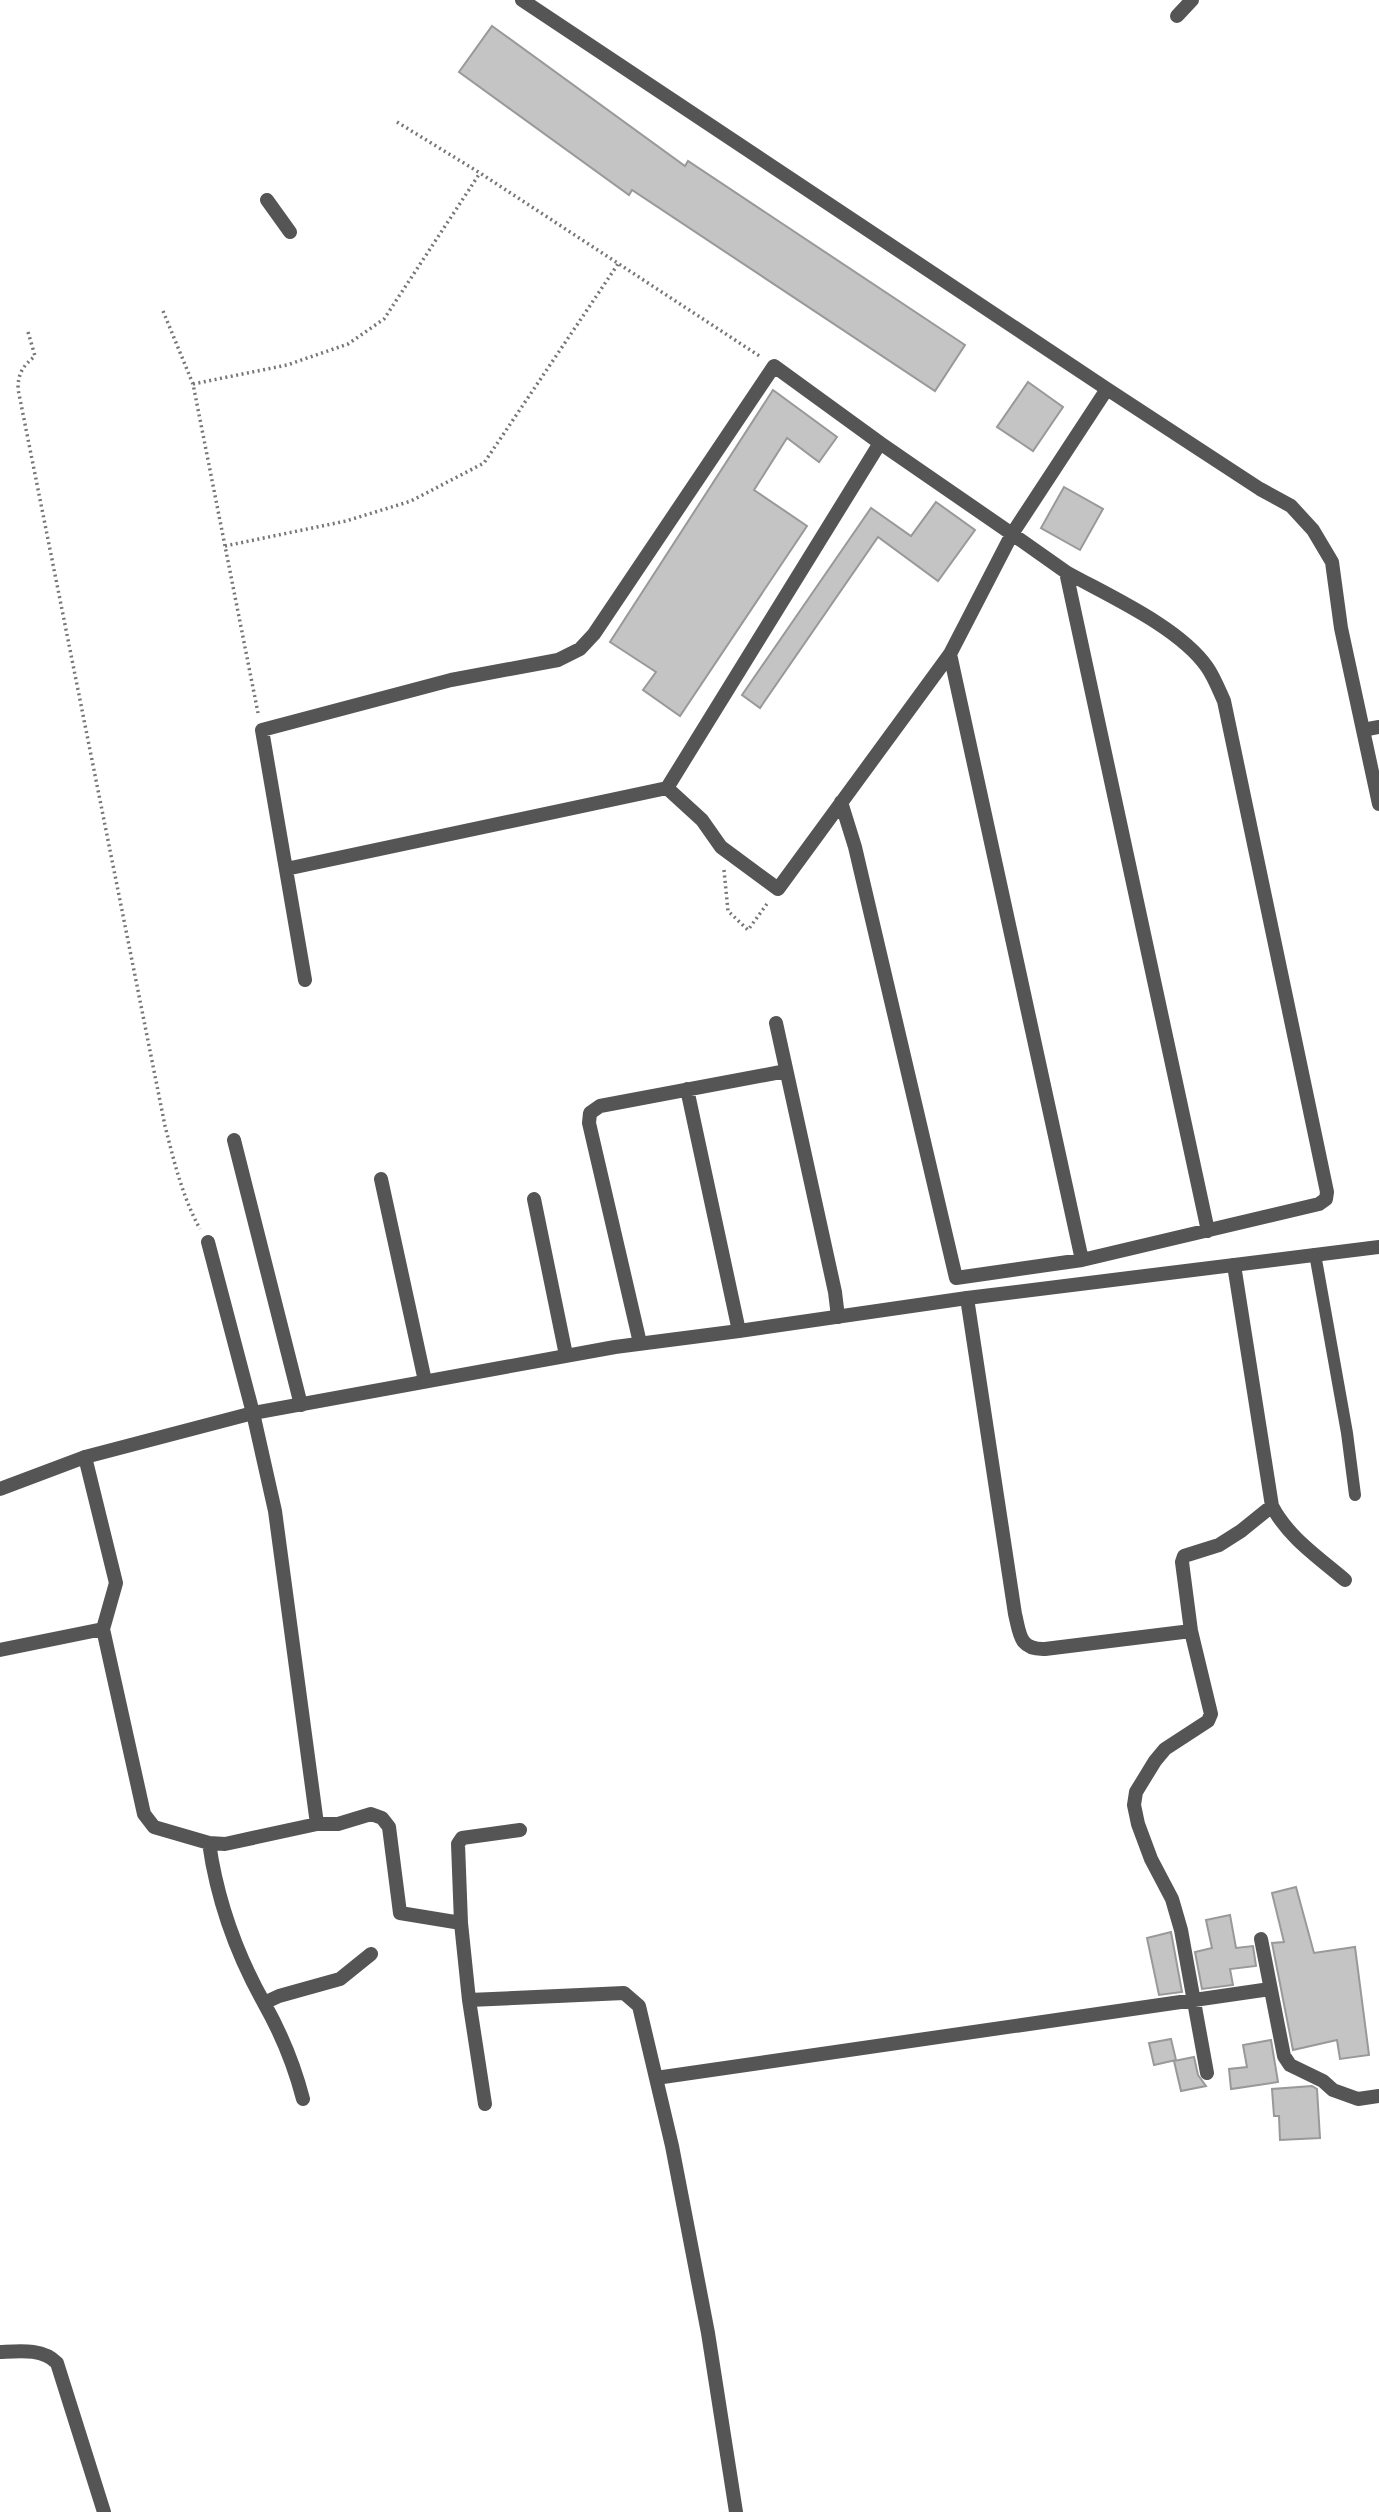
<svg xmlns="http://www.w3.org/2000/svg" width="1379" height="2512" font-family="'Fira Sans Condensed',sans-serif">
  <rect width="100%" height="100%" fill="#fff"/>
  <path fill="#c4c4c4" stroke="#999" stroke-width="2" d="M492 26 685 166 688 161 965 345 935 391 632 190 629 195 459 72Z
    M1028 382 1063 407 1033 451 997 427Z
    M773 390 837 437 819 462 787 438 754 490 807 526 680 716 643 690 656 672 610 642Z
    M1064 487 1103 509 1080 550 1041 528Z
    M936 502 975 530 938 581 878 537 760 708 742 695 871 508 911 536Z
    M1296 1887 1314 1953 1355 1947 1369 2055 1340 2059 1337 2040 1293 2050 1272 1943 1284 1942 1272 1893Z
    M1230 1915 1236 1948 1253 1946 1256 1966 1230 1969 1233 1985 1202 1989 1195 1952 1212 1948 1206 1920Z
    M1171 1932 1182 1992 1159 1995 1147 1938Z
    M1171 2039 1176 2060 1154 2065 1149 2043Z
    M1271 2040 1278 2082 1231 2089 1229 2069 1247 2067 1243 2045Z
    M1194 2057 1198 2075 1206 2086 1181 2091 1174 2061Z
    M1312 2086 1317 2089 1320 2138 1280 2140 1279 2116H1274L1272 2089Z"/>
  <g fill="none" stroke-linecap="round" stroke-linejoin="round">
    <path stroke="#777" stroke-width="3.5" stroke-dasharray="2 3.5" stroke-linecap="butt" d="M397 122 480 173 761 357
      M163 311 193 384 258 713
      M28 332 35 356C23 366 18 373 18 389L165 1126C174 1161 182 1196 200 1229
      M193 384 287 365 348 344 384 319 480 173
      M225 546 346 521 411 501 484 463 618 264
      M724 870 728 911 748 930 769 901"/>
    <path stroke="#555" stroke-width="12" d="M1315 1254 1347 1433 1355 1495"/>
    <path stroke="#555" stroke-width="14" d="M522 0 1107 389 1260 489 1291 506 1313 530 1332 562 1341 628 1363 730 1379 727
      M1177 16 1192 0
      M267 200 290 232
      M1107 389 1012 534 880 443 667 788 702 820 721 847 778 889 950 654 1012 534 1066 572 1208 1231
      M950 654 1082 1260
      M1363 730 1379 804
      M841 802 855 847 956 1278 1082 1260 1319 1204 1326 1199 1327 1192 1224 701C1219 690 1214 677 1207 667 1179 627 1109 596 1066 572
      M286 869 667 788
      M305 980 262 730 451 680 558 660 580 649 594 634 774 366 880 443
      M776 1023 835 1292 838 1317
      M687 1089 739 1331
      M234 1140 301 1405
      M381 1179 425 1381
      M534 1199 566 1355
      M208 1242 253 1413 275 1511 317 1824
      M1234 1265 1272 1506C1288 1537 1318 1557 1345 1580
      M967 1298 1015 1614C1020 1634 1019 1650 1045 1649L1191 1631
      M640 1343 589 1123 590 1113 600 1106 786 1071
      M85 1457 116 1583 103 1629 144 1814 154 1827 209 1843 225 1844 317 1824H338L371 1814 382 1818 389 1827 400 1913 461 1923 469 2000 485 2104
      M0 1650 103 1629
      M209 1843C217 1899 236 1953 264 2003L279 1996 340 1979 371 1954
      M461 1923 458 1844 462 1838 520 1830
      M1261 1939 1284 2056 1290 2065 1323 2081 1333 2090 1358 2099 1379 2096
      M469 2000 624 1993 639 2006 672 2146 708 2333 736 2512
      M264 2003C282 2035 294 2064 303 2099
      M1207 2073 1181 1930 1172 1899 1151 1859 1138 1824 1134 1805 1136 1792 1155 1761 1165 1749 1208 1721 1211 1714 1191 1631 1182 1562 1184 1556 1219 1545 1241 1531 1272 1506
      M656 2078 1270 1989
      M0 2352C19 2351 43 2348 57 2363L104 2512"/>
    <path stroke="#555" stroke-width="14" d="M0 1489 85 1457 253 1413 615 1347 739 1331 967 1298 1379 1247"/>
  </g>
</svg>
